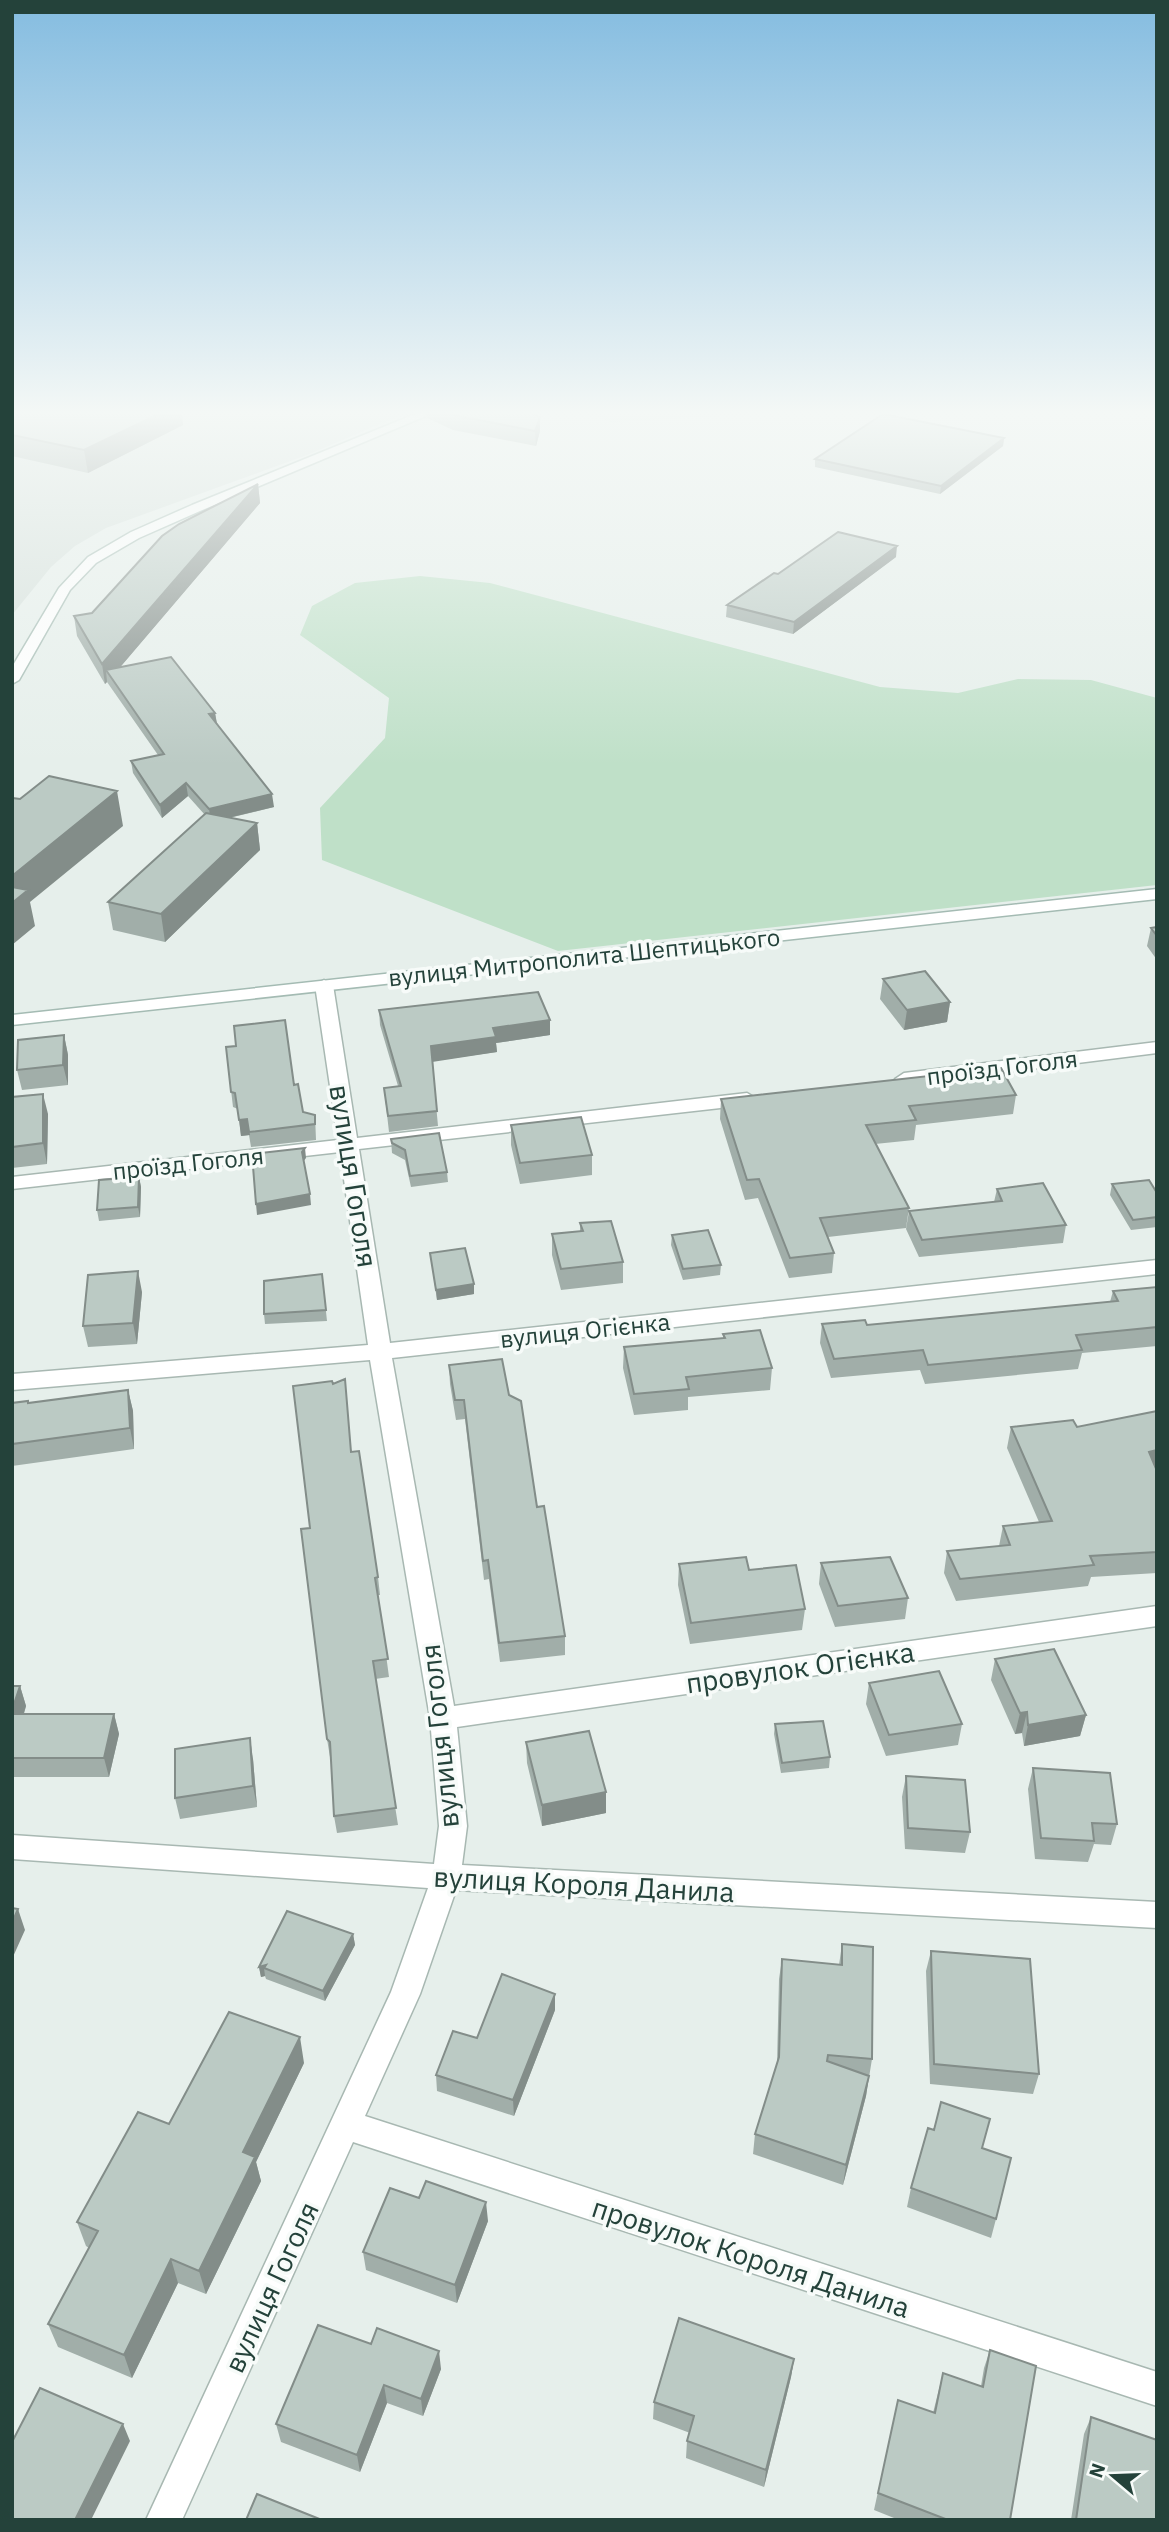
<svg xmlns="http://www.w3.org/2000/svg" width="1169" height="2532" font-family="'IBM Plex Sans',sans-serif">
  <rect width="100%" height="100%" fill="#e6efeb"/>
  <path fill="#d4dfda" d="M12 410H413L307 455 106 528 75 546 51 567 12 615Z
    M581 410H827L611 422Z"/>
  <path fill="#bfe0c8" d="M420 576 490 583 880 687 958 693 1018 679 1091 680 1157 698V885L558 951 322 860 320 808 385 738 389 698 300 635 312 606 355 583Z"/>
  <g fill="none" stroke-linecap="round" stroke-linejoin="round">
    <g stroke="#a8b8b2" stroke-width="3">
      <path id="street" d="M324 980 333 985 357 1138 747 1093 757 1099 747 1105 359 1149 390 1343 1157 1260V1274L392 1358 454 1706 1157 1606V1626L457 1727 467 1826 462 1865 1157 1902V1928L456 1890 420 1994 365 2116 1157 2372V2406L353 2142 182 2520H146L391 1992 428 1888 12 1859V1835L434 1864 439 1826 430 1718 370 1360 12 1390V1374L368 1345 340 1152 12 1189V1177L338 1140 315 985Z
        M1157 1042V1053L904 1085 895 1079 904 1073Z"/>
    </g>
    <g stroke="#a4bbb3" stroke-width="3">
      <path id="secondary" d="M425 410H440L200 511 139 538 96 563 70 590 19 680 12 684V667L59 588 88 557 131 532 192 505Z
        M1157 889V899L12 1025V1015Z"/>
    </g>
    <use href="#street" fill="#fff" fill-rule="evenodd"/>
    <use href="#secondary" fill="#fff" fill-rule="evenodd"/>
  </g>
  <path fill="#a1aea9" d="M12 410 183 425 88 473 12 456Z
    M426 410H524L540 431 536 446 453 430 427 418Z
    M1004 438 1003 446 940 494 815 467V459Z
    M258 484 260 503 120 667 215 713 217 723 274 807 229 818 257 823 260 850 165 942 113 930 108 902 205 815 188 796 162 818 133 773 131 761 158 755 107 682 105 684 77 636 74 616 92 613Z
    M896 557 793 634 726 617 727 605 778 574Z
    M1157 927V960L1147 946 1151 928Z
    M883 979 950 1002 947 1022 904 1030 880 999Z
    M379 1010 550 1035 496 1043 497 1052 432 1061 438 1126 389 1132 384 1088 398 1086 380 1025Z
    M64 1035 68 1055V1085L22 1090 17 1070Z
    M226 1047 294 1085 303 1112 315 1115 316 1140 251 1147 249 1135 241 1136 238 1109 233 1107Z
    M1016 1095 1013 1114 916 1125 914 1140 875 1144 909 1208 906 1228 828 1237 834 1253 832 1273 789 1278 758 1198 745 1200 720 1119 721 1099Z
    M12 1097 48 1114 47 1164 12 1168Z
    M511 1125 592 1155V1175L520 1184 511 1145Z
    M391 1139 447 1172 448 1182 411 1187 405 1160 392 1153Z
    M139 1177 141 1187 140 1217 99 1221 97 1210Z
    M1112 1184 1157 1193V1227L1131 1230 1110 1195Z
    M997 1189 1066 1225 1063 1243 919 1257 906 1229 909 1211 994 1202Z
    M580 1223 623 1262V1283L561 1290 552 1255V1234L580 1231Z
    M672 1235 721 1265 720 1275 683 1280 671 1245Z
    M430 1253 474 1294 437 1300Z
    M322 1274 327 1321 265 1324 264 1314Z
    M1157 1287V1346L1082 1353 1078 1369 925 1384 920 1370 831 1378 820 1343 822 1324 867 1325 1110 1302 1113 1291Z
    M142 1292 137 1344 88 1347 83 1326Z
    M723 1334 772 1368 770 1390 688 1397V1410L634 1415 623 1368 624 1347 723 1338Z
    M449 1365 509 1395 537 1507 565 1636V1655L500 1662 489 1579 484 1580 465 1419 456 1420 450 1384Z
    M128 1390 133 1411 134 1449 12 1466V1403H29Z
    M1011 1427H1077L1156 1470 1157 1573 1091 1577 1088 1586 956 1601 944 1573 947 1551 999 1546 1003 1526 1039 1522 1007 1448Z
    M352 1452 378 1577 380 1595H378L389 1677 375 1679 398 1825 337 1833 334 1816 331 1758 330 1757 327 1739 310 1528Z
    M821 1563 908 1598 905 1619 835 1627 819 1584Z
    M679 1564 749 1570 805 1609 802 1630 690 1644 678 1585Z
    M995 1659 1086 1715 1080 1736 1024 1746 1022 1733 1015 1734 991 1680Z
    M869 1683 962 1724 958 1745 886 1756 866 1704Z
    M12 1686H20L26 1706 24 1714H114L119 1734 109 1777H12Z
    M775 1724 830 1757 829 1768 781 1773 774 1734Z
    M526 1742 606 1813 542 1826 527 1763Z
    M253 1759 257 1807 180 1819 175 1798Z
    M1033 1768 1117 1824 1111 1845 1094 1844 1088 1862 1035 1859 1028 1789Z
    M906 1776 970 1832 965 1853 905 1849 902 1797Z
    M353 1934 355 1945 325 2001 266 1979 265 1976 261 1977 259 1967Z
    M842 1944 872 2059 866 2096 843 2185 753 2154 755 2134 777 2064 779 1979 782 1959 839 1965Z
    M931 1951 1039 2074 1033 2094 930 2084 926 1971Z
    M555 2010 514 2116 437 2091 436 2075 477 2038Z
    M304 2063 256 2162 261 2181 206 2294 178 2283 132 2378 58 2347 48 2324 89 2248 86 2246 77 2222 169 2124Z
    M982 2148 996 2219 991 2238 907 2207 911 2188Z
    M419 2198 488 2221 457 2303 366 2270 363 2252Z
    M371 2344 441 2369 423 2416 387 2403 360 2472 281 2442 276 2424Z
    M990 2350 1010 2520H899L874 2510 898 2400 933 2413 943 2373 981 2386 984 2368Z
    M794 2359 791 2377 764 2487 686 2458 687 2441 690 2433 653 2419 654 2402Z
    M1091 2417 1157 2520H1071L1084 2434Z"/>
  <path fill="#838d89" d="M167 410H182L183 425 88 473 84 450Z
    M540 417V431L536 446 535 431Z
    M1004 438 1003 446 940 494 941 486Z
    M258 484 260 503 111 678 106 670 107 682 105 684 102 664Z
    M897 546 896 557 793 634 794 622Z
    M215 713 217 725 209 714Z
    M186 783 188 796 162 818 160 805Z
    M117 791 123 826 30 902 35 926 12 945V876Z
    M272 794 274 807 211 822 209 809Z
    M257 823 260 850 165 942 161 914Z
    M950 1002 947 1022 904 1030 907 1010Z
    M550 1020V1035L496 1043 497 1052 432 1062 431 1046 493 1028Z
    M64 1035 68 1055V1085L63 1065Z
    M43 1094 48 1114 47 1164 43 1143Z
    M247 1119 250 1135 241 1136 239 1120Z
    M305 1148 306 1158 303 1162 302 1152Z
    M139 1177 141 1187 140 1217 138 1207Z
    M310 1194 311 1205 257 1215 256 1204Z
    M138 1271 142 1292 137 1344 133 1323Z
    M474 1284V1294L437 1300 436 1290Z
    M128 1390 133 1411 134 1449 130 1428Z
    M1157 1450V1470L1149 1452Z
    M20 1686 26 1706 17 1734 12 1718V1710Z
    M1027 1712 1022 1733 1015 1734 1020 1713Z
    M114 1714 119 1734 109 1777 104 1758Z
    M1086 1715 1080 1736 1024 1746 1028 1725Z
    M250 1738 253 1759 257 1807 253 1786Z
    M606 1792V1813L542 1826V1805Z
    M18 1909 25 1930 12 1959V1923Z
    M353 1934 355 1945 325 2001 323 1991Z
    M266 1965 264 1968 265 1976 261 1977 259 1967Z
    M555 1994V2010L514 2116 513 2100Z
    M300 2037 304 2063 256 2162 261 2181 206 2294 199 2271 243 2152Z
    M869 2076 866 2096 843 2185 846 2165Z
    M486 2202 488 2221 457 2303 455 2285Z
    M171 2259 178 2283 132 2378 124 2355Z
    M439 2351 441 2369 423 2416 421 2399Z
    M794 2359 791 2377 764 2487 766 2470Z
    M384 2385 387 2403 360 2472 357 2455Z
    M123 2424 130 2441 91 2520H75Z"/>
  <path fill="#bbcac4" stroke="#838d89" stroke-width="2" d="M12 410H167L84 450 12 435Z
    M442 410H524L540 417 535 431 453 415Z
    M883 414 1004 438 941 486 815 459Z
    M258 484 102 664 74 616 92 613 162 536 179 524Z
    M838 532 897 546 794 622 727 605 774 573 778 574Z
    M171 657 215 713 209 714 272 794 209 809 186 783 160 805 131 761 164 754 106 670Z
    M49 776 117 791 12 876V798L20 799Z
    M206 813 257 823 161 914 108 902Z
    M12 887 28 890 12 903Z
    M1157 927V936L1151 928Z
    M925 971 950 1002 907 1010 883 979Z
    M538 992 550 1020 493 1028 496 1037 431 1046 437 1111 388 1116 384 1088 401 1086 379 1010Z
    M285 1020 294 1085 298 1084 303 1112 315 1115V1124L249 1132 247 1119 239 1120 235 1093 231 1092 226 1047 236 1046 234 1026Z
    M64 1035 63 1065 17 1070 18 1040Z
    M1001 1068 1016 1095 909 1106 916 1120 866 1125 909 1208 820 1218 834 1253 790 1258 759 1179 747 1180 721 1099Z
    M43 1094V1143L12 1147V1097Z
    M581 1117 592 1155 520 1163 511 1125Z
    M439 1133 447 1172 410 1176 405 1150 392 1143 391 1139Z
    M305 1148 302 1152 310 1194 256 1204 252 1154Z
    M139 1177 138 1207 97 1210 99 1180Z
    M1149 1180 1157 1193V1217L1133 1220 1112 1184Z
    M1043 1183 1066 1225 922 1240 909 1211 1002 1201 997 1189Z
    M611 1221 623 1262 561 1269 552 1234 583 1231 580 1223Z
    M708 1230 721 1265 683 1269 672 1235Z
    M465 1248 474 1284 436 1290 430 1253Z
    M138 1271 133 1323 83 1326 88 1275Z
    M322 1274 326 1310 264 1314V1281Z
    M1157 1287V1327L1076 1335 1082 1350 928 1365 923 1350 834 1359 822 1324 865 1320 867 1325 1118 1301 1113 1291Z
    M760 1330 772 1368 686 1377 689 1389 634 1394 624 1347 725 1338 723 1334Z
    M502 1359 509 1395 521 1401 537 1507 544 1506 565 1636 499 1643 488 1560 483 1561 464 1400H455L449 1365Z
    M345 1379 351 1452 359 1451 378 1577 375 1578 388 1659 373 1661 396 1808 334 1816 330 1742 327 1739 301 1529 310 1528 293 1386 332 1381 333 1384Z
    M128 1390 130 1428 12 1444V1403L28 1401V1403Z
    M1157 1411V1450L1149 1452 1157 1471V1552L1090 1556 1094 1565 960 1579 947 1551 1010 1545 1003 1526 1052 1521 1011 1427 1073 1420 1077 1427Z
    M746 1557 749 1570 796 1565 805 1609 691 1623 679 1564Z
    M890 1557 908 1598 838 1606 821 1563Z
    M1054 1649 1086 1715 1028 1725 1027 1712 1020 1713 995 1659Z
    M939 1671 962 1724 889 1735 869 1683Z
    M12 1686H20L12 1710Z
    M12 1714H114L104 1758H12Z
    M823 1721 830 1757 782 1763 775 1724Z
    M589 1731 606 1792 542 1805 526 1742Z
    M250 1738 253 1786 175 1798V1749Z
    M1033 1768 1110 1773 1117 1824 1092 1823 1094 1841 1041 1838Z
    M906 1776 965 1780 970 1832 908 1828Z
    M12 1908 18 1909 12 1923Z
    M287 1911 353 1934 323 1991 264 1968 266 1965 259 1967Z
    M842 1944 873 1947 872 2059 828 2055 827 2061 869 2076 846 2165 755 2134 779 2057 782 1959 842 1965Z
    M931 1951 1030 1959 1039 2074 934 2064Z
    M502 1974 555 1994 513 2100 436 2075 453 2031 477 2038Z
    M229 2012 300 2037 243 2152 255 2157 199 2271 171 2259 124 2355 48 2324 98 2231 77 2222 138 2112 169 2124Z
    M941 2102 990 2119 982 2148 1011 2158 996 2219 911 2188 928 2128 934 2130Z
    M426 2181 486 2202 455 2285 363 2252 390 2188 419 2198Z
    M679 2318 794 2359 766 2470 687 2441 694 2416 654 2402Z
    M318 2325 371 2344 377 2328 439 2351 421 2399 384 2385 357 2455 276 2424Z
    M990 2350 1036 2366 1010 2520H948L878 2493 898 2400 935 2413 943 2373 983 2387Z
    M40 2388 123 2424 75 2520H12V2442Z
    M1091 2417 1157 2440V2520H1076Z
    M257 2494 322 2520H246Z"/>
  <linearGradient id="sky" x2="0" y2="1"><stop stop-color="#84bce0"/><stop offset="0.54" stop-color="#f4f8f6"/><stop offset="1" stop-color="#f4f8f6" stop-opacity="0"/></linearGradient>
  <rect width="1169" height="765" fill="url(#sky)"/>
  <g text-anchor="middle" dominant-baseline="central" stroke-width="7" stroke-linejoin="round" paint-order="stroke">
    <g font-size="24" fill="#24423a" stroke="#f7fbf9">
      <text transform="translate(584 957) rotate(-6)">вулиця Митрополита Шептицького</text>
      <text transform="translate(1002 1067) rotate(-7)">проїзд Гоголя</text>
      <text transform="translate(188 1163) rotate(-6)">проїзд Гоголя</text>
      <text transform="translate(585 1330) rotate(-6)">вулиця Огієнка</text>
    </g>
    <g font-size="28" fill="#24423a" stroke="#f7fbf9">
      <text transform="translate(354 1176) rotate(81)">вулиця Гоголя</text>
      <text transform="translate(800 1667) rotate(-8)">провулок Огієнка</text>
      <text transform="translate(439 1736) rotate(-96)">вулиця Гоголя</text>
      <text transform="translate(584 1884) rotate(3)">вулиця Короля Данила</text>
      <text transform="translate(751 2257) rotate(18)">провулок Короля Данила</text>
      <text transform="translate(271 2287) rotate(-65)">вулиця Гоголя</text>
    </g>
  </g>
  <rect width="1169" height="2532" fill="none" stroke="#24423a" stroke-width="28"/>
  <g transform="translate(1113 2476) rotate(289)" stroke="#f7fbf9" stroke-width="5" paint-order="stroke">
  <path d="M0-5L12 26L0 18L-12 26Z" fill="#24423a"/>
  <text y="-10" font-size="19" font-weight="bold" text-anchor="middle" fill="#24423a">N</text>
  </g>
</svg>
